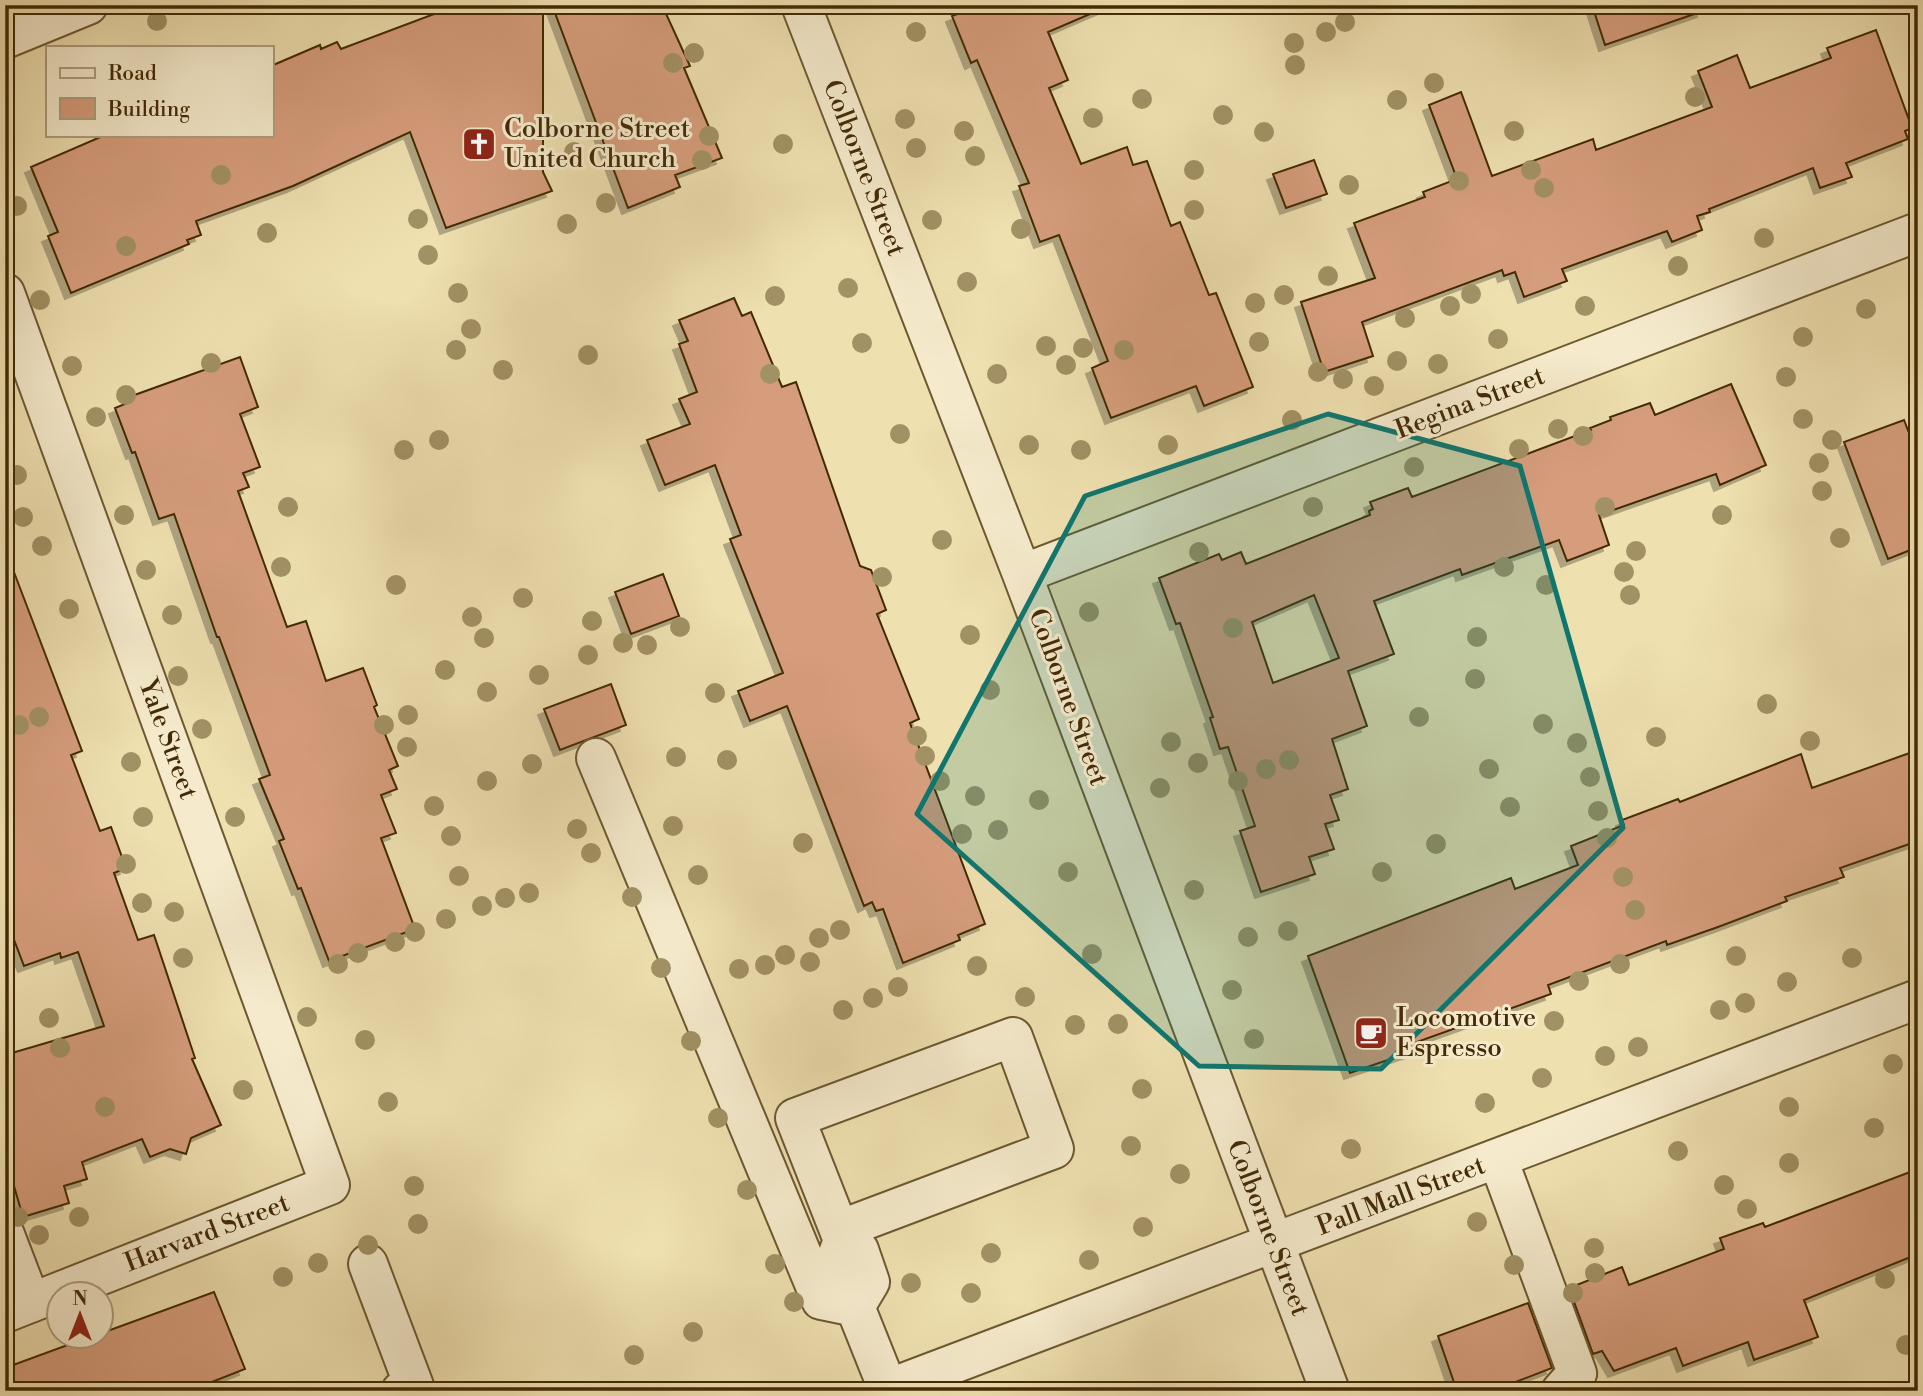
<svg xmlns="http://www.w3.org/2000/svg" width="1923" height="1396" font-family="'Libre Bodoni',serif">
  <defs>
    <filter id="shadow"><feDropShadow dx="-6" dy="6" stdDeviation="0" flood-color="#0004"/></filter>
  </defs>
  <rect width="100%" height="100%" fill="#efe0b0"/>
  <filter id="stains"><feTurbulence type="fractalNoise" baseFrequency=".00286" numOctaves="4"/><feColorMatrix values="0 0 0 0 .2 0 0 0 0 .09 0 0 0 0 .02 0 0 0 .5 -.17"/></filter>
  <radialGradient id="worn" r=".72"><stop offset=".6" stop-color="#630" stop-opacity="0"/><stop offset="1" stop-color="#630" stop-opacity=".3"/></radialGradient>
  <path fill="#d69d7c" stroke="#422a06" stroke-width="2" fill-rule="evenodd" filter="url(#shadow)" d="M458 5H543V172L552 191 446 228 410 132 293 186 196 221 201 235 187 240 189 244 71 293 48 236 58 232 31 167 105 135H271V66L320 45 321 49 337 42 341 49Z
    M552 5H662L690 66 684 68 722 158 675 175 680 187 628 208Z
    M981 5H1111L1048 32 1068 80 1049 88 1081 164 1127 147 1133 165 1147 161 1171 226 1180 222 1209 295 1216 293 1253 387 1204 406 1196 386 1111 418 1092 368 1108 361 1059 235 1040 242 1019 186 1029 183 977 60 971 63 952 16Z
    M1592 5H1702L1703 11 1605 45Z
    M1876 30 1912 128 1905 131 1908 139 1846 163 1852 177 1820 188 1813 168 1709 209 1710 212 1697 216 1702 230 1672 242 1667 231 1562 269 1567 281 1524 297 1515 272 1504 276 1502 270 1362 322 1373 356 1324 372 1301 302 1375 278 1354 223 1425 197 1423 192 1457 179 1429 105 1461 92 1492 176 1593 139 1596 150 1712 107 1698 71 1737 55 1750 88 1831 58 1827 48Z
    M1314 160 1327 194 1286 208 1273 174Z
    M734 298 742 316 751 312 782 387 796 382 860 566 871 570 886 610 877 614 919 719 910 723 985 924 958 935 960 940 903 963 883 909 876 911 872 902 864 906 787 706 750 721 738 691 783 673 730 539 741 535 715 465 665 485 647 440 690 424 679 399 697 392 679 344 688 341 679 320Z
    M240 357 258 407 240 414 260 467 243 473 249 487 238 491 287 627 306 621 326 681 363 668 377 705 374 707 398 766 389 770 397 789 381 795 396 833 381 838 415 929 329 961 301 888 298 889 279 841 284 839 259 779 270 775 219 637H217L174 514 159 519 135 452 132 453 115 408 130 402 129 397Z
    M1731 384 1766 465 1720 485 1716 474 1599 515 1609 545 1567 561 1559 540 1462 575 1460 569 1374 601 1394 654 1348 671 1367 726 1332 739 1348 789 1330 795 1339 820 1325 824 1334 849 1309 857 1315 874 1261 892 1240 831 1255 826 1228 747 1220 749 1210 718 1213 717 1180 623 1176 624 1159 578 1219 554 1222 560 1241 552 1246 564 1370 515 1369 511 1373 509 1370 502 1408 488 1412 497 1591 430 1590 428 1611 420 1610 417 1650 403 1655 415ZM1314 595 1339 658 1273 683 1252 622Z
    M1904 420 1918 456V547L1888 559 1844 442Z
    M9 559 82 751 71 755 100 831 111 827 126 868 114 873 138 940 154 935 195 1058 192 1059 221 1125 191 1138 186 1154 170 1149 150 1157 142 1139 82 1162 87 1179 64 1186 69 1203 23 1217 5 1155V1055L104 1026 78 952 61 958 60 953 24 966 5 916V560Z
    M663 574 679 616 631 634 615 592Z
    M611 684 626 725 560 750 544 709Z
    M1918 750V841L1840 868 1844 877 1785 897 1787 901 1718 927 1667 945 1666 941 1548 985 1551 994 1414 1043 1417 1050 1350 1073 1308 956 1511 878 1515 889 1578 865 1571 846 1624 825 1622 820 1678 799 1680 802 1801 754 1812 788Z
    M1918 1169V1254L1804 1300 1818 1337 1754 1360 1748 1342 1683 1366 1676 1348 1614 1371 1602 1351 1593 1354 1569 1288 1622 1267 1629 1285 1724 1249 1720 1238 1763 1223 1765 1227Z
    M214 1292 245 1369 189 1391H5V1368L92 1336H102V1333Z
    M1528 1303 1552 1368 1492 1391H1457L1438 1336Z"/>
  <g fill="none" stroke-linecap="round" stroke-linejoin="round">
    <g stroke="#6d5830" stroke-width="42">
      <path id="minor" d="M801 5 1022 574 1330 1391
        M5 39 88 5
        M5 293 330 1185 5 1313
        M1022 574 1918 232
        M596 758 821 1300 855 1307
        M1498 1159 1577 1373 1561 1391
        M839 1230 1054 1149 1013 1037 795 1118 843 1240
        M5 1235 31 1303
        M368 1264 414 1386 401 1391
        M855 1307 870 1282 859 1250 843 1240 836 1259 888 1389
        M882 1391 1918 999"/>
    </g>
    <use href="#minor" stroke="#f5ebcc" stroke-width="38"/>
  </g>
  <g fill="#a19164">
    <circle cx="157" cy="21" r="10"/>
    <circle cx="1345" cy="22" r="10"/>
    <circle cx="916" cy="32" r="10"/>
    <circle cx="1326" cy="32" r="10"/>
    <circle cx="1294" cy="43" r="10"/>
    <circle cx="694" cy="53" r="10"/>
    <circle cx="673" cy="63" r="10"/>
    <circle cx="1295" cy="65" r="10"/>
    <circle cx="1434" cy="83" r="10"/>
    <circle cx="1695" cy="97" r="10"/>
    <circle cx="1142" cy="99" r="10"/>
    <circle cx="1397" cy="100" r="10"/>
    <circle cx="1223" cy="115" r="10"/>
    <circle cx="1093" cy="118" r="10"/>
    <circle cx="905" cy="119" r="10"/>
    <circle cx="964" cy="131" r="10"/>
    <circle cx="1514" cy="131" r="10"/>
    <circle cx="1264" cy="132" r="10"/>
    <circle cx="709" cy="136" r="10"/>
    <circle cx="783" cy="144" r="10"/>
    <circle cx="916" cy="148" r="10"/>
    <circle cx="574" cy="152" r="10"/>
    <circle cx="975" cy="156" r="10"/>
    <circle cx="702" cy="160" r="10"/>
    <circle cx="1194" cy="170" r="10"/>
    <circle cx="1531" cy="170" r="10"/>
    <circle cx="221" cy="175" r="10"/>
    <circle cx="1459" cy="181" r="10"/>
    <circle cx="1349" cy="185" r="10"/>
    <circle cx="1544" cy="188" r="10"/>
    <circle cx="606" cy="203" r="10"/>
    <circle cx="17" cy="206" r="10"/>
    <circle cx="1194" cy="210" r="10"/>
    <circle cx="418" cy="219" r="10"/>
    <circle cx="932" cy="220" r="10"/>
    <circle cx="567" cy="224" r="10"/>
    <circle cx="1021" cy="229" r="10"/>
    <circle cx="267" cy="233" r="10"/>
    <circle cx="1764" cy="238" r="10"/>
    <circle cx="126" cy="246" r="10"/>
    <circle cx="428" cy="255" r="10"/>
    <circle cx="1678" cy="266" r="10"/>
    <circle cx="1328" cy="276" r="10"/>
    <circle cx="967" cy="282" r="10"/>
    <circle cx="848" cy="288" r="10"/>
    <circle cx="458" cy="293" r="10"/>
    <circle cx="1471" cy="294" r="10"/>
    <circle cx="1284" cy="295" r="10"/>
    <circle cx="775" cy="296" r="10"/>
    <circle cx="40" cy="300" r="10"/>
    <circle cx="1255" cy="303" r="10"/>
    <circle cx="1450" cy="306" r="10"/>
    <circle cx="1585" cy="306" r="10"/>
    <circle cx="1866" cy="309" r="10"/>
    <circle cx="1405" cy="318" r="10"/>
    <circle cx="471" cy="329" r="10"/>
    <circle cx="1803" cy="337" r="10"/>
    <circle cx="1498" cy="339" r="10"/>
    <circle cx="1259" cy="342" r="10"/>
    <circle cx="862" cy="343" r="10"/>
    <circle cx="1046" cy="346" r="10"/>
    <circle cx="1083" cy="348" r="10"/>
    <circle cx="456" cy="350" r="10"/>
    <circle cx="1124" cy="350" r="10"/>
    <circle cx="588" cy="355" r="10"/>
    <circle cx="1397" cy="361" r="10"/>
    <circle cx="211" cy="363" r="10"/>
    <circle cx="1438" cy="364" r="10"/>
    <circle cx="1066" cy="365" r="10"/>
    <circle cx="72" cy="366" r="10"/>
    <circle cx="503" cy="370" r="10"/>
    <circle cx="1318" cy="372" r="10"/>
    <circle cx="770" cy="374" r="10"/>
    <circle cx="997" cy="374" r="10"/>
    <circle cx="1786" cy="377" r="10"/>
    <circle cx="1343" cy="379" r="10"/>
    <circle cx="1374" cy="386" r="10"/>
    <circle cx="126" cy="395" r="10"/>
    <circle cx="96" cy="417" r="10"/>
    <circle cx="1803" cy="419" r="10"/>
    <circle cx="1292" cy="420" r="10"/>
    <circle cx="1558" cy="429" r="10"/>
    <circle cx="900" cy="434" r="10"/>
    <circle cx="1583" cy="436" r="10"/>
    <circle cx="439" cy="440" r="10"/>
    <circle cx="1832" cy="440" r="10"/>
    <circle cx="1029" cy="445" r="10"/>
    <circle cx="1168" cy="445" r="10"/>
    <circle cx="1519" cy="449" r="10"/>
    <circle cx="404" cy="450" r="10"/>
    <circle cx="1081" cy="450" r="10"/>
    <circle cx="1819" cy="463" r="10"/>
    <circle cx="1414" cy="467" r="10"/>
    <circle cx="17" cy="475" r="10"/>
    <circle cx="1822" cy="491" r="10"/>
    <circle cx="288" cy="507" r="10"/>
    <circle cx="1313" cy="507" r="10"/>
    <circle cx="1605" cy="507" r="10"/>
    <circle cx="124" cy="515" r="10"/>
    <circle cx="1722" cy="515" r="10"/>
    <circle cx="23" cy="517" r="10"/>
    <circle cx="1840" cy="538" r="10"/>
    <circle cx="942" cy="540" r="10"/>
    <circle cx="42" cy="546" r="10"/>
    <circle cx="1636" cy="551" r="10"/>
    <circle cx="1199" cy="552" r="10"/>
    <circle cx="281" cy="567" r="10"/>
    <circle cx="1504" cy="567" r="10"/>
    <circle cx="146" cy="570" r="10"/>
    <circle cx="1624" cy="572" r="10"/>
    <circle cx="882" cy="577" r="10"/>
    <circle cx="396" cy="585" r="10"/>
    <circle cx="1546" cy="585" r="10"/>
    <circle cx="1630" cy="595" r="10"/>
    <circle cx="523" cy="598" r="10"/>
    <circle cx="69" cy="609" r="10"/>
    <circle cx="1089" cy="612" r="10"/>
    <circle cx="172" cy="615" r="10"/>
    <circle cx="472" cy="617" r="10"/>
    <circle cx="592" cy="621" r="10"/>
    <circle cx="680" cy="627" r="10"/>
    <circle cx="1233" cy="628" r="10"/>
    <circle cx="970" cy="635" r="10"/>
    <circle cx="1477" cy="637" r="10"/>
    <circle cx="484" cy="638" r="10"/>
    <circle cx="623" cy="643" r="10"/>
    <circle cx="647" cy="645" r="10"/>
    <circle cx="588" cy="655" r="10"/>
    <circle cx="445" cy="670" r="10"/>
    <circle cx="539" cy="675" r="10"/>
    <circle cx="178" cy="676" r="10"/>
    <circle cx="1475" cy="679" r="10"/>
    <circle cx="990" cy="690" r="10"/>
    <circle cx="487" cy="692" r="10"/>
    <circle cx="715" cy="693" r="10"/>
    <circle cx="1767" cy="704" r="10"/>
    <circle cx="408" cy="715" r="10"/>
    <circle cx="39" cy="717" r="10"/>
    <circle cx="1419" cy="717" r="10"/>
    <circle cx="1543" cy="724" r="10"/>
    <circle cx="19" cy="725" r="10"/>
    <circle cx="384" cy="725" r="10"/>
    <circle cx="202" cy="729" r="10"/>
    <circle cx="917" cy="736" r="10"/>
    <circle cx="1656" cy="737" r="10"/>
    <circle cx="1810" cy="741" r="10"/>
    <circle cx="1171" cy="742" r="10"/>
    <circle cx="1577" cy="743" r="10"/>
    <circle cx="407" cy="747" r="10"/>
    <circle cx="925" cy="756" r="10"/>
    <circle cx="676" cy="757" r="10"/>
    <circle cx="727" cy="760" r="10"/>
    <circle cx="1289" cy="760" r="10"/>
    <circle cx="131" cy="762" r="10"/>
    <circle cx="1198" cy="763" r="10"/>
    <circle cx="532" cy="764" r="10"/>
    <circle cx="1266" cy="769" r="10"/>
    <circle cx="1489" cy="769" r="10"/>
    <circle cx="1590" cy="777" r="10"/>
    <circle cx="487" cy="781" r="10"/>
    <circle cx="940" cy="781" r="10"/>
    <circle cx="1238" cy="781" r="10"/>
    <circle cx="1160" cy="788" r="10"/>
    <circle cx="975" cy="796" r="10"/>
    <circle cx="1039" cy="800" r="10"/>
    <circle cx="434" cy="806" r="10"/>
    <circle cx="1510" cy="807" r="10"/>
    <circle cx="1598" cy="811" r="10"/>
    <circle cx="143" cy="817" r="10"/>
    <circle cx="235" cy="817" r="10"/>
    <circle cx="673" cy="826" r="10"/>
    <circle cx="577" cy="829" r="10"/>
    <circle cx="998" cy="830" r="10"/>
    <circle cx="962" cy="834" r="10"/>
    <circle cx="451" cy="836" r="10"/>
    <circle cx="1607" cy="838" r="10"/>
    <circle cx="803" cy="843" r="10"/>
    <circle cx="1436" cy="844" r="10"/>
    <circle cx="591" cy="853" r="10"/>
    <circle cx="126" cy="864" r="10"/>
    <circle cx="1068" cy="872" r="10"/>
    <circle cx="1382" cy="872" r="10"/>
    <circle cx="698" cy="875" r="10"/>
    <circle cx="459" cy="876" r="10"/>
    <circle cx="1623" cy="877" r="10"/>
    <circle cx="1194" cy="890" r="10"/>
    <circle cx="529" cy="893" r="10"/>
    <circle cx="632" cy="897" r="10"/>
    <circle cx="505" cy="898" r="10"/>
    <circle cx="142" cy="903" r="10"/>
    <circle cx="482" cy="906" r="10"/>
    <circle cx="1635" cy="910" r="10"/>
    <circle cx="174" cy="912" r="10"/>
    <circle cx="446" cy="919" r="10"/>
    <circle cx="840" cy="930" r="10"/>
    <circle cx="1288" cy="931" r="10"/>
    <circle cx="415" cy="932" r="10"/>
    <circle cx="1248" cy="937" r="10"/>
    <circle cx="819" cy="938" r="10"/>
    <circle cx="395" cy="942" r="10"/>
    <circle cx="358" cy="953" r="10"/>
    <circle cx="1092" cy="954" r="10"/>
    <circle cx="785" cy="955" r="10"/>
    <circle cx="1736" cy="956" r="10"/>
    <circle cx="183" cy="958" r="10"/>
    <circle cx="1852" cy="958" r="10"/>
    <circle cx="810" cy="962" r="10"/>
    <circle cx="338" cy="964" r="10"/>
    <circle cx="1620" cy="964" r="10"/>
    <circle cx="765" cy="965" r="10"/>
    <circle cx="977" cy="966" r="10"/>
    <circle cx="661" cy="968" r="10"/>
    <circle cx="739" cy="969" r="10"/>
    <circle cx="1579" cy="981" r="10"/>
    <circle cx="1787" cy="982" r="10"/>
    <circle cx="898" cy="987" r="10"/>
    <circle cx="1232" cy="990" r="10"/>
    <circle cx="1025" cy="997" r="10"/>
    <circle cx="873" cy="998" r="10"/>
    <circle cx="1745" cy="1003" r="10"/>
    <circle cx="843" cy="1010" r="10"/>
    <circle cx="1720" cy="1010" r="10"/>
    <circle cx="307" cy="1017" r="10"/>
    <circle cx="49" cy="1018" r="10"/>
    <circle cx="1554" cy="1021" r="10"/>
    <circle cx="1118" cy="1024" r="10"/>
    <circle cx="1075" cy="1025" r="10"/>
    <circle cx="1254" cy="1039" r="10"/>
    <circle cx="365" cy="1040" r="10"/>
    <circle cx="691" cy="1041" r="10"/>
    <circle cx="1638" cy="1047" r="10"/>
    <circle cx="60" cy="1048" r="10"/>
    <circle cx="1605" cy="1056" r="10"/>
    <circle cx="1893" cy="1064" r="10"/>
    <circle cx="1542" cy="1078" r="10"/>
    <circle cx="1142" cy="1089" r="10"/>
    <circle cx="243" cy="1090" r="10"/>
    <circle cx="388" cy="1102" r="10"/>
    <circle cx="1485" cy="1103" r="10"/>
    <circle cx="105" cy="1107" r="10"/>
    <circle cx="1789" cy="1107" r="10"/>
    <circle cx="718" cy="1118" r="10"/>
    <circle cx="1874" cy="1128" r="10"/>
    <circle cx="1131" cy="1146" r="10"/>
    <circle cx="1351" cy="1149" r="10"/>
    <circle cx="1678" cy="1151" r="10"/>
    <circle cx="1789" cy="1163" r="10"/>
    <circle cx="1180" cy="1174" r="10"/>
    <circle cx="1724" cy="1185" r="10"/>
    <circle cx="414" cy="1186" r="10"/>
    <circle cx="747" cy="1190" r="10"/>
    <circle cx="1747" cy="1209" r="10"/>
    <circle cx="18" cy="1217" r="10"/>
    <circle cx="79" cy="1217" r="10"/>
    <circle cx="1477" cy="1222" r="10"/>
    <circle cx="418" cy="1224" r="10"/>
    <circle cx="1143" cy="1227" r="10"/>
    <circle cx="39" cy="1235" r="10"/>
    <circle cx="368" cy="1245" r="10"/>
    <circle cx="1594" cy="1248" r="10"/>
    <circle cx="991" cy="1253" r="10"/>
    <circle cx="1089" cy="1260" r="10"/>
    <circle cx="318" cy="1263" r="10"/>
    <circle cx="775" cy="1264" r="10"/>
    <circle cx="1514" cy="1265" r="10"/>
    <circle cx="1595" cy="1273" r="10"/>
    <circle cx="283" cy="1277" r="10"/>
    <circle cx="1885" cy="1279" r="10"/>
    <circle cx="911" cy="1283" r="10"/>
    <circle cx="971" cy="1293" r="10"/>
    <circle cx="1573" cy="1293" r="10"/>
    <circle cx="794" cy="1302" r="10"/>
    <circle cx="693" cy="1332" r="10"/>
    <circle cx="1906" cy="1345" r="10"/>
    <circle cx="634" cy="1355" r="10"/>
  </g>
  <path fill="#0f766e" fill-opacity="0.2" stroke="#0f766e" stroke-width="5" stroke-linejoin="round" d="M1328 414 1520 466 1623 828 1381 1069 1199 1066 917 814 1085 496Z"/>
  <defs>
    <g id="church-square" transform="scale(1.75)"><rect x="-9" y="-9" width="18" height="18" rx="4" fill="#8f2418" stroke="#f5ebcc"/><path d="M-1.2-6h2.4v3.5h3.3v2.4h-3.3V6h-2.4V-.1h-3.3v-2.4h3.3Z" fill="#fff"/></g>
    <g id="cafe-square" transform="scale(1.75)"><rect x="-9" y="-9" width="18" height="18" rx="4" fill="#8f2418" stroke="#f5ebcc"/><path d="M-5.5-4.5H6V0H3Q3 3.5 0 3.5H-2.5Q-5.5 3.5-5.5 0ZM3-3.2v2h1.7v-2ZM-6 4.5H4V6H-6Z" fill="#fff"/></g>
  </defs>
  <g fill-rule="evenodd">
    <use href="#church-square" x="479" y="144"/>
    <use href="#cafe-square" x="1371" y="1033"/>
  </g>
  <g text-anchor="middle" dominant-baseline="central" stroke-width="6" stroke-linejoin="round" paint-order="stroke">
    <g font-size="26" fill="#422a06" stroke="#f5ebcc" text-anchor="start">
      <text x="504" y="129">Colborne Street<tspan x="504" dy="30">United Church</tspan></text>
      <text x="1396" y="1018">Locomotive<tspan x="1396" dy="30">Espresso</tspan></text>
    </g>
    <g font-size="26" fill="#422a06" stroke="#f5ebcc">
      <text transform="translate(864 168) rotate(69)">Colborne Street</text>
      <text transform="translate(1470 403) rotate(-21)">Regina Street</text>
      <text transform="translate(1068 697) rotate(70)">Colborne Street</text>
      <text transform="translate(168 739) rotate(70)">Yale Street</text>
      <text transform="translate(1401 1196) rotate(-21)">Pall Mall Street</text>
      <text transform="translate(1268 1228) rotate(69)">Colborne Street</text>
      <text transform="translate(207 1233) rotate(-21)">Harvard Street</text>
    </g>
  </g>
  <rect width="1923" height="1396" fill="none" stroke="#efe0b0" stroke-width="28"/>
  <rect x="7" y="7" width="1909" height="1382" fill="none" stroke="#422a06" stroke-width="3.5"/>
  <rect x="14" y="14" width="1895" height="1368" fill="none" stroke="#422a06" stroke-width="2"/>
  <rect x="46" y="46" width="228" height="91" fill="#f5ebcc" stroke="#ad9e7d" stroke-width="2"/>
  <rect x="60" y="68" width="35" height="10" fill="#f5ebcc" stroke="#ad9e7d" stroke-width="2"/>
  <text x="108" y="80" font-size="21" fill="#422a06">Road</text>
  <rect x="60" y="98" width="35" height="21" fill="#d69d7c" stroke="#ad9e7d" stroke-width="2"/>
  <text x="108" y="116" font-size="21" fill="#422a06">Building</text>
  <g transform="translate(80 1315)"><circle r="33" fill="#f5ebcc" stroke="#ad9e7d" stroke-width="2"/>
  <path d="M0-5L12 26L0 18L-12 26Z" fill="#8f2418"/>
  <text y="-10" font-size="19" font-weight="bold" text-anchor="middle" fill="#422a06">N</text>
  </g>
  <rect width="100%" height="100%" filter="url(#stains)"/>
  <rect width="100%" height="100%" fill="url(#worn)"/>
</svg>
